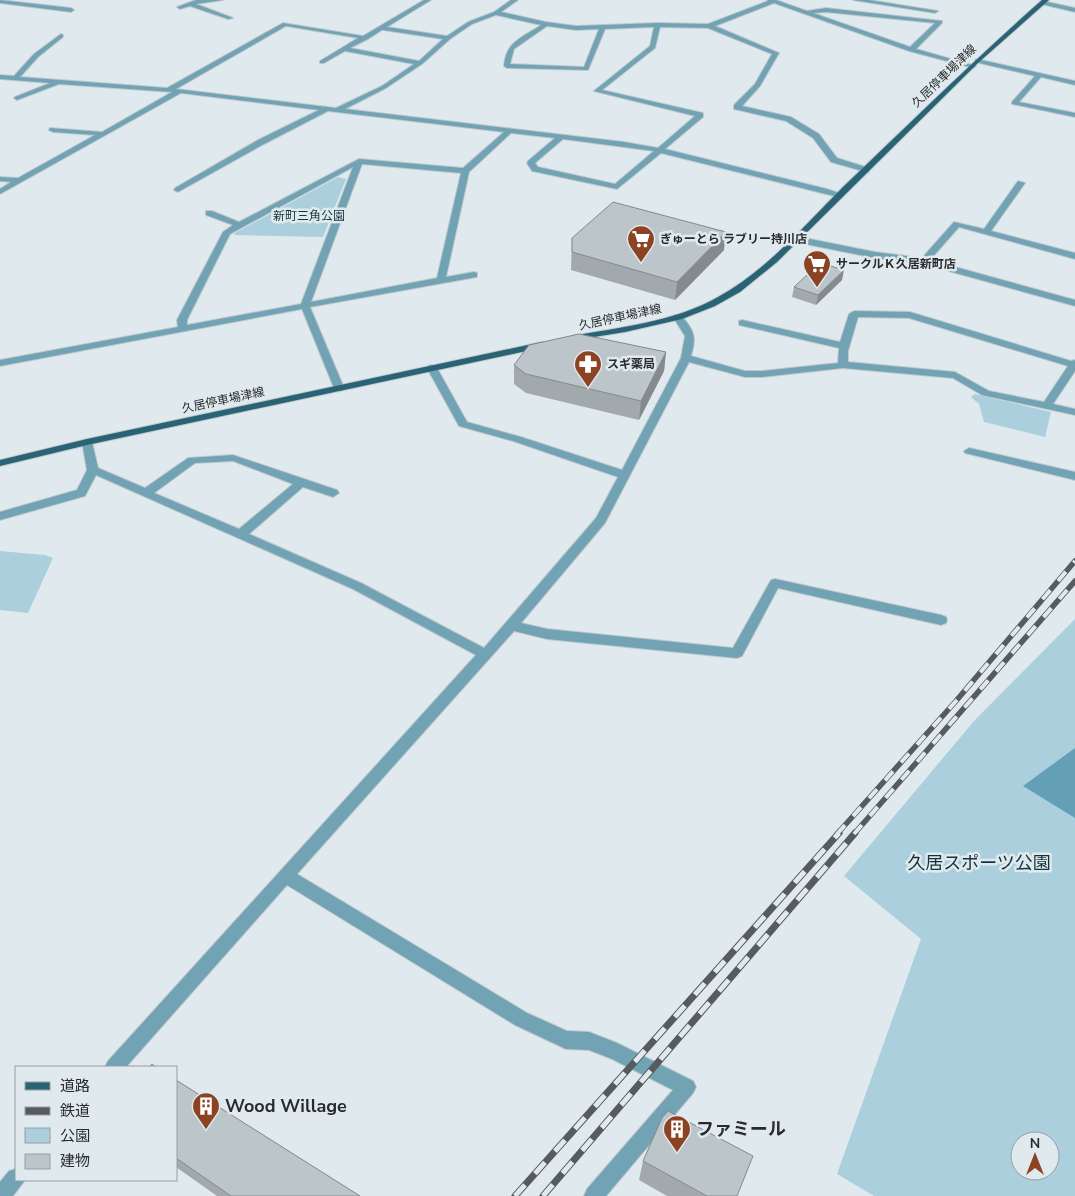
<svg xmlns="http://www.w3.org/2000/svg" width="1075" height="1196" font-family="'Nunito Sans','Noto Sans JP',sans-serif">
  <rect width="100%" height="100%" fill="#e0eaee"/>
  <path fill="#abcfdc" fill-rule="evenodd" d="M338 177 346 179 323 237 234 235 235 233Z
    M975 394 1051 412 1045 437 984 422 979 404 971 397Z
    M0 551 45 555 53 558 28 613 0 610Z
    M1075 619V1196H874L837 1174 921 939 844 876 974 721ZM1020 1141H1050V1171H1020Z"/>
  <path fill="#64a0b5" d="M1075 748V818L1023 786Z"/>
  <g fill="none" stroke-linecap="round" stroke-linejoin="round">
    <g stroke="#bfc8cb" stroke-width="2">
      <path id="minor" d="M0 0 71 8 74 10 71 12 0 3Z
        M196 0H223L196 4 233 18 228 19 190 6 180 9 177 7Z
        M424 0H431L387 27 447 36 468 22 494 12 511 0H518L501 12 546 22 576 26 657 23 708 24 768 1 767 0H776L807 11 826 8 942 21V23L916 49 976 66 973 68 909 51 774 3 715 26 779 53 760 86 742 106 791 117 819 134 837 158 869 168V172H866L831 162 813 138 786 121 734 109V105L755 84 772 54 708 28 660 27 655 48 602 90 703 113V117L665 149 827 189 842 194V198L661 153 617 189 532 171 527 163 528 161 555 138 511 133 469 172 446 277 474 272 477 273V277L310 307 344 388 343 390 339 391 334 388 302 309 0 366V360L178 327 177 320 223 232 233 225 206 215V211H212L239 222 359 159 463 168 504 132 328 111 264 144 178 192 174 190 175 188 258 140 319 110 181 93 0 194V189L11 182 0 181V177L18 178 95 135 53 132 49 130 50 128 102 132 172 92 59 84 17 100 14 98 15 97 50 83 0 79V75L14 76 34 54 61 34 63 35V37L38 57 20 77 167 88 283 23 363 36ZM826 12 935 23 910 47 813 13ZM496 15 541 25C522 38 506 41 504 66L507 68 588 70 605 29 654 27 650 46 594 91 695 116 658 148 624 142 345 109 386 88 422 64 450 39 472 24ZM286 26 358 38 320 61V63H324L345 51 414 64 382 86 336 108 176 89ZM547 26 576 30 599 29 584 67 510 64 514 49ZM382 30H383L443 39 419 61 350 48 368 39ZM563 139 654 151 615 184 538 167 535 163ZM362 164 461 173 437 278 311 302ZM353 167 301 304 187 325V320L230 234Z
        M853 0H869L938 11 935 13Z
        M1043 1 1075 8V12L1041 4Z
        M977 59 1075 81V85L1041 77 1019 102 1075 113V117L1012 104V102L1035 76 975 62V60Z
        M1018 181 1025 183 991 231 1075 253V259L959 227 930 260 1075 300V306L923 264 875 258 795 242 791 239 795 236 875 252 922 258 954 222 984 229Z
        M854 311 910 312 1071 361 1075 360V371L1053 404 1075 409V415L982 395 953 378 843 368 762 377H745L689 362 605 523 521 623 547 629 733 648 771 580 775 579 941 615 946 617 947 620 946 623 941 625 778 588 742 656 737 658 547 639 514 631 297 874 527 1013 567 1031 589 1032 617 1043 693 1081 696 1087 693 1093 606 1196H584L587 1189 673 1090 612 1059 589 1050 566 1049 515 1025 287 885 126 1067H105L108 1061 476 655 353 589 96 475 85 496 0 520V512L77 490 87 470 82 442 87 439 92 442 98 468 145 488 188 458 233 455 337 490 339 493 333 497 303 487 249 534 361 583 484 648 596 518 618 477 513 441 459 426 427 368 428 366 432 365 437 368 467 422 521 437 622 470 681 358 685 336 673 317 675 315H681C694 331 697 336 691 356L745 371H762L838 363 839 348 739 325V321L742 320 840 342 849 314ZM858 317 909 318 1068 366 1044 402 989 391 955 372 848 362V351ZM233 461 293 484 239 529 154 493 195 463Z
        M969 448 1075 472V480L965 453 964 451Z
        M16 1169V1180H25L13 1196H0V1182L9 1171Z"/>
    </g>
    <g stroke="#bfc8cb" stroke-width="2">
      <path id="major" d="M1042 0H1049L979 62 777 262 740 292 715 306 682 319 625 332 569 341 567 339 572 336C621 327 674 322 718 297 766 271 805 225 843 187 909 124 974 60 1042 0Z
        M542 342 545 343V347L87 445 0 466V460L87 439Z"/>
    </g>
    <use href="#minor" fill="#72a3b4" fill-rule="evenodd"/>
    <use href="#major" fill="#2a6375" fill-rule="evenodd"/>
    <g stroke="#565b5d" stroke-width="5.5">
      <path id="rail-far1" d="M837 834 956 701 1075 561
        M854 834 1075 581"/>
    </g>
    <g stroke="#565b5d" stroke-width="7">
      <path id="rail" d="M515 1196 839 833
        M543 1196 855 833"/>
    </g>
    <use href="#rail-far1" stroke="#e0eaee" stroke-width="4" stroke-dasharray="12" stroke-linecap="butt"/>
    <use href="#rail" stroke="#e0eaee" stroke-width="5" stroke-dasharray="15" stroke-linecap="butt"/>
  </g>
  <path fill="#a2a9ad" d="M572 238 724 250 675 300 571 270Z
    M842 280 816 305 792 297 794 287Z
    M666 352 664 371 639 420 526 393 514 384V365Z
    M176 1080 360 1196H217L176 1167Z
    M643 1161 737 1196H667L639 1180Z"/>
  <path fill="#848a8d" d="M726 232 724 250 675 300 677 282Z
    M844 270 842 280 816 305 818 295Z
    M666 352 664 371 639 420 641 401Z"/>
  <path fill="#bcc5c9" stroke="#848a8d" d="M613 202 726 232 677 282 572 252V238Z
    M820 263 844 270 818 295 794 287Z
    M579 334 666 352 641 401 526 374 514 365 529 345Z
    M152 1064 156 1067H149Z
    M176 1080 360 1196H231L176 1158Z
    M668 1111 753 1156 737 1196H707L643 1161 662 1118Z"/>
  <defs>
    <g id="supermarket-pin" transform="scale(1.4375)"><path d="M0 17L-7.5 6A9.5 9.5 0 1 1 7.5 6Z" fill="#8b4324" stroke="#e0eaee"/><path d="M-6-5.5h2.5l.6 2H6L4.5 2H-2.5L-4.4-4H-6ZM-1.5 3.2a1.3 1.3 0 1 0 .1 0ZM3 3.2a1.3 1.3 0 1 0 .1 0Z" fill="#fff"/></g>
    <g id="pharmacy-pin" transform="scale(1.4375)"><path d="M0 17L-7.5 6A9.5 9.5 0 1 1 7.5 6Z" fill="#8b4324" stroke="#e0eaee"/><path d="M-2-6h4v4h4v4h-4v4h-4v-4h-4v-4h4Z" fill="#fff"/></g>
    <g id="building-pin" transform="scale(1.4375)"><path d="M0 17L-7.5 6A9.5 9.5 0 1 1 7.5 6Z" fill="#8b4324" stroke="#e0eaee"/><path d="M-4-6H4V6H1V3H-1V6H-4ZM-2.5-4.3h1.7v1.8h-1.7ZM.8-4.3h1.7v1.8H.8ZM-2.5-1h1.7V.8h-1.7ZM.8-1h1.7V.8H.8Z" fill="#fff"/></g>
  </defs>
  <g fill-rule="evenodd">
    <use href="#supermarket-pin" x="641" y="239"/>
    <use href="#supermarket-pin" x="817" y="264"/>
    <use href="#pharmacy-pin" x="588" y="364"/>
    <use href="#building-pin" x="206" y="1106"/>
    <use href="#building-pin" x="677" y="1129"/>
  </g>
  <g text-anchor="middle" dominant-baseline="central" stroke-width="5" stroke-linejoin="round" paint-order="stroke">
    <g font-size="12" fill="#282b2d" stroke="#e0eaee">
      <text transform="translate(944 76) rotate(-44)">久居停車場津線</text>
      <text transform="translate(620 317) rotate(-12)">久居停車場津線</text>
      <text transform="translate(223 400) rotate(-12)">久居停車場津線</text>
    </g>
    <g font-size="12" fill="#14323c" stroke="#e0eaee">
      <text x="309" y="216">新町三角公園</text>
    </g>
    <g font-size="12" font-weight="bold" fill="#282b2d" stroke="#e0eaee" text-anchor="start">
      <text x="660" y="239">ぎゅーとら ラブリー持川店</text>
      <text x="836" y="264">サークルＫ久居新町店</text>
      <text x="607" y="364">スギ薬局</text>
    </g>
    <g font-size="18" fill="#14323c" stroke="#e0eaee">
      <text x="979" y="863">久居スポーツ公園</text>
    </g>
    <g font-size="18" font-weight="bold" fill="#282b2d" stroke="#e0eaee" text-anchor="start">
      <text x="225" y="1106">Wood Willage</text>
      <text x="696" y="1129">ファミール</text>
    </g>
  </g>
  <rect x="15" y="1066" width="162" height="115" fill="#e0eaee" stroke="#969ea1"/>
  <rect x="25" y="1082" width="25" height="8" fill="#2a6375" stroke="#969ea1"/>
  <text x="60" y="1091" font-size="15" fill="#282b2d">道路</text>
  <rect x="25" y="1107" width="25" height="8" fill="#565b5d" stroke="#969ea1"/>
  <text x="60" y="1116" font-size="15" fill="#282b2d">鉄道</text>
  <rect x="25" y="1128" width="25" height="15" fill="#abcfdc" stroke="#969ea1"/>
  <text x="60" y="1141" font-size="15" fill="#282b2d">公園</text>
  <rect x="25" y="1154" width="25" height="15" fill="#bcc5c9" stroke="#969ea1"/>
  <text x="60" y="1166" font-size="15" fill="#282b2d">建物</text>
  <g transform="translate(1035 1156)"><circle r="24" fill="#e0eaee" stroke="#969ea1"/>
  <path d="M0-4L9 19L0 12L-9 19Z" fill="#8b4324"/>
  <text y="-8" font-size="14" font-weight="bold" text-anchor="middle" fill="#282b2d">N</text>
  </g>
</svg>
